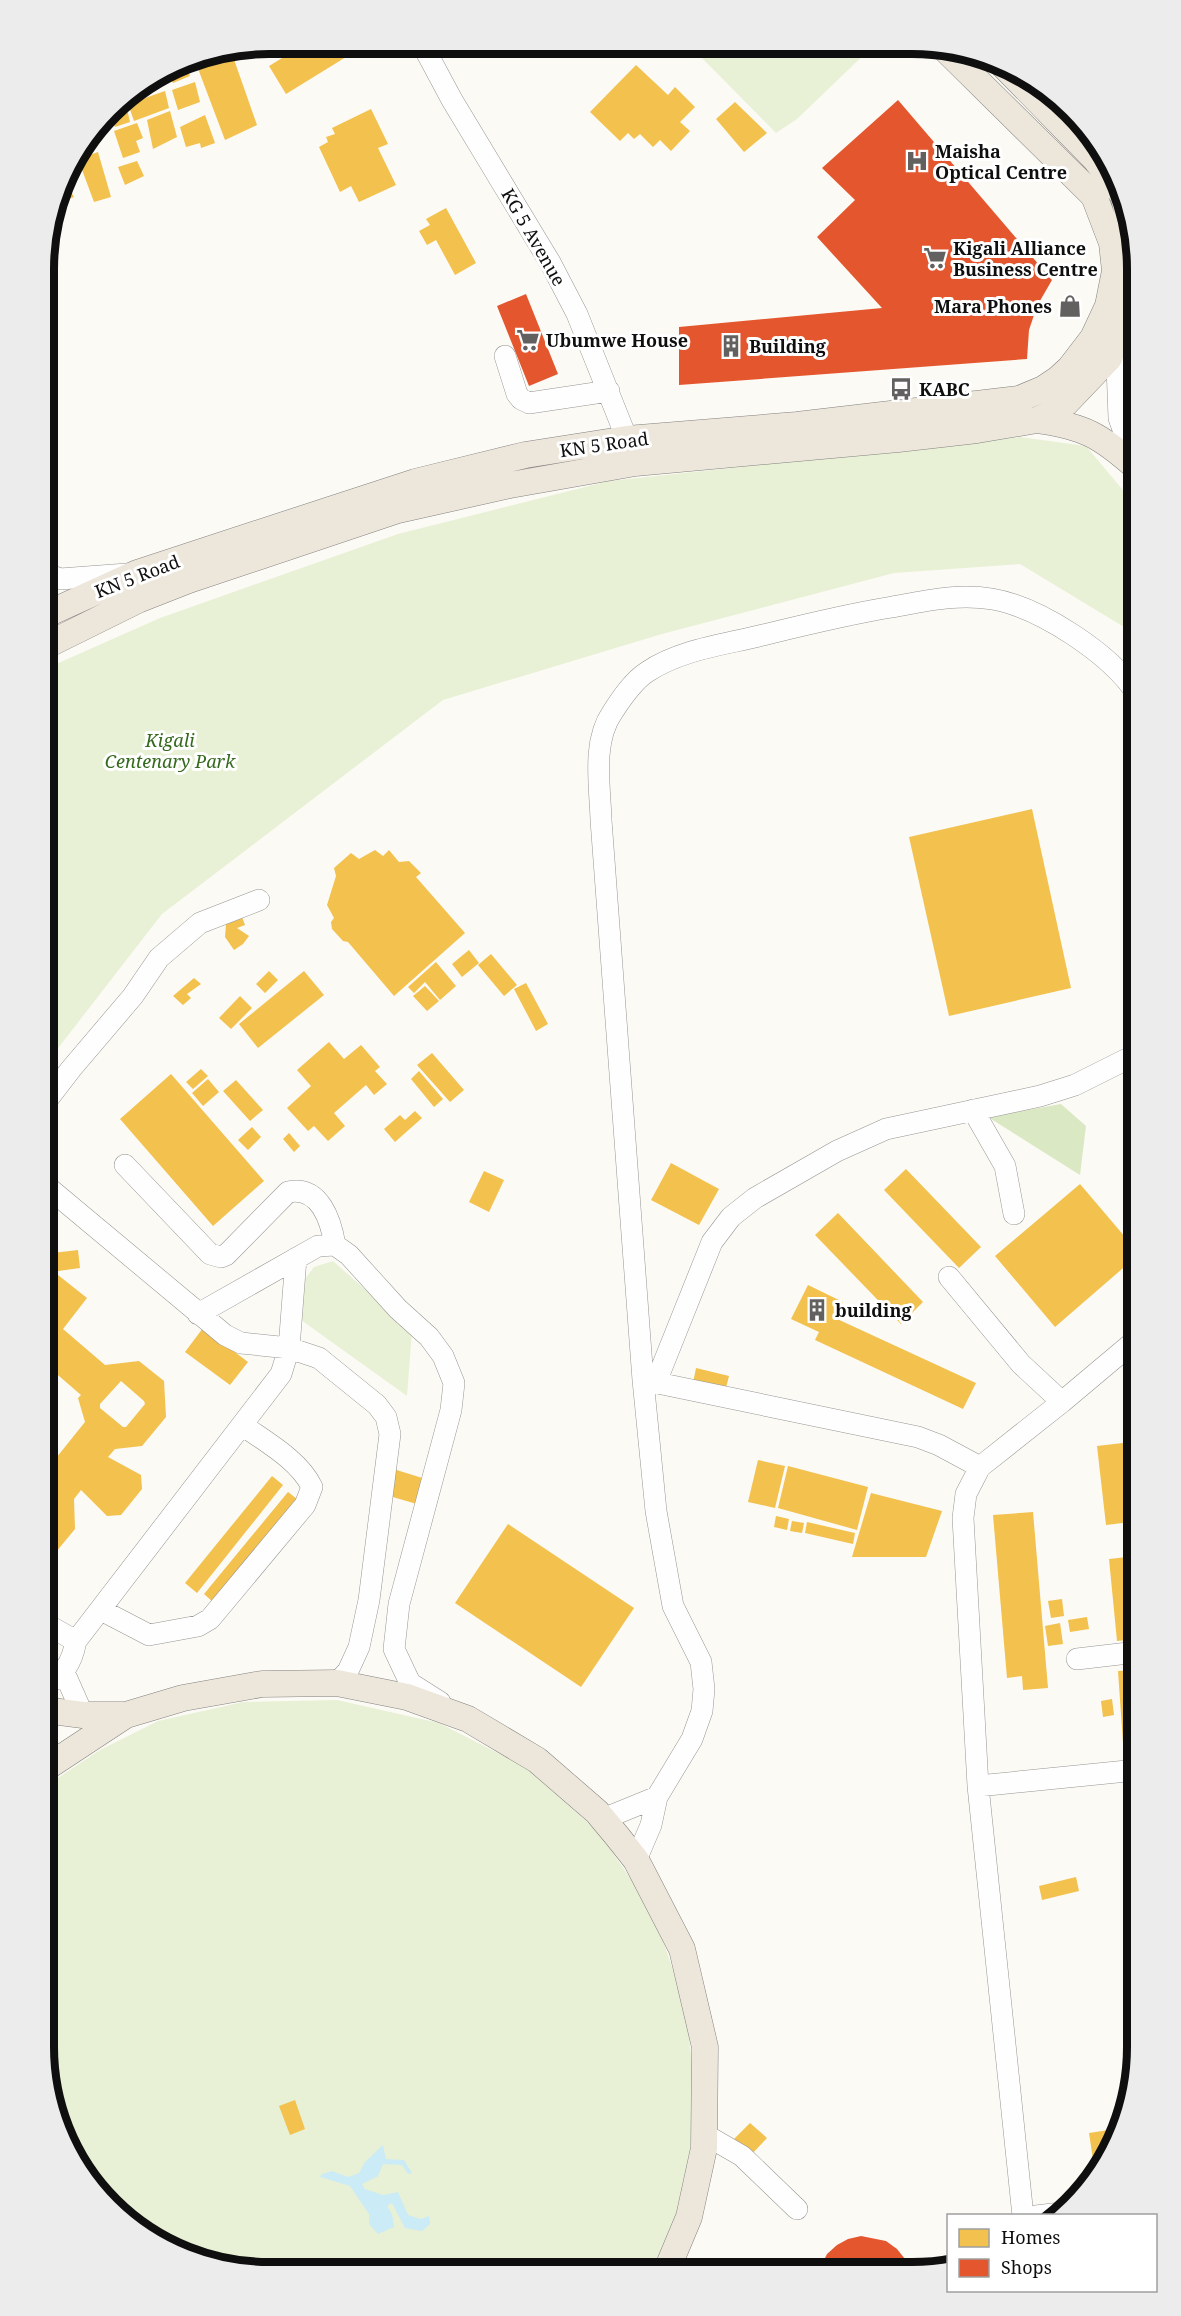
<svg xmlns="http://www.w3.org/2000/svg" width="1181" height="2316" font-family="'Noto Serif',serif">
  <rect width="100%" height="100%" fill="#fcfaf5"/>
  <path fill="#e8f1d5" d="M690 46 872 47 797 119 776 133Z
    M1020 437 1086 446 1137 507V631L1129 630 1020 564 894 573 662 634 443 700 162 914 45 1065V669L160 618 398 534 609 481Z
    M333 1261 412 1331 407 1396 301 1320 305 1279 314 1267Z
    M337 1700 439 1723 527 1768 599 1833 654 1913 686 2010 693 2073 691 2145 669 2249 655 2272 239 2271 169 2249 120 2217 82 2173 55 2119 44 2047V1787L100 1750 158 1721 243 1702Z"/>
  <path fill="#dae9c3" d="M1061 1104 1086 1126 1080 1175 988 1117Z"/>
  <path fill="#cbebf6" d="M383 2145 386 2159 404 2160 412 2173 408 2174 402 2165 383 2164 378 2176 362 2184 365 2189 383 2195 398 2192 408 2215 421 2219 429 2216 430 2224 422 2231 405 2228 392 2203 387 2206 392 2214 394 2227 378 2234 369 2224V2214L350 2186 320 2177 322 2174 332 2171 348 2177 359 2173 365 2162Z"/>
  <path fill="#f2c14e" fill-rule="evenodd" d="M305 44H355L359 49 286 94 269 66Z
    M231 51 257 125 225 140 194 58Z
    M183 61 190 76 173 83 170 78 161 82 159 76Z
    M636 65 668 95 675 87 695 107 680 122 690 131 671 151 660 140 653 147 640 134 634 139 628 133 620 141 590 112Z
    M195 82 200 102 178 110 172 90Z
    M145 84 148 94 125 100 124 97Z
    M165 91 169 108 134 121 128 104Z
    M125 100 130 122 115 127 110 113 118 102Z
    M735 102 767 133 744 152 716 119Z
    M371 109 388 144 378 148 396 185 359 202 351 186 340 192 319 147 328 142 326 137 335 134 332 128Z
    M170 111 177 137 153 149 147 120Z
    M205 115 215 143 201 148 200 143 186 147 180 127Z
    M137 123 143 138 136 141 140 152 123 158 114 131Z
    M98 152 111 197 94 202 78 159Z
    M137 161 144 176 125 185 118 167Z
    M64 179 74 197 56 204Z
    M446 208 476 263 455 275 436 240 427 245 419 231 430 225 426 219Z
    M1032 809 1071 988 949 1016 909 837Z
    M375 850 383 856 389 850 399 862 409 861 421 873 416 877 465 933 394 996 348 942 343 941 332 929 331 922 334 918 327 905 336 876 334 868 351 853 359 859Z
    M242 917 245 925 237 928 249 936 243 944 234 950 225 937 226 924Z
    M469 950 479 963 462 977 452 964Z
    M491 954 517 985 504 996 478 965Z
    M436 962 456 986 440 1000 425 982 414 993 408 987Z
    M269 971 278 980 265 993 256 984Z
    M304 971 324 995 258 1048 239 1024Z
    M194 978 201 984 187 994 191 998 183 1005 173 996Z
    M526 983 548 1024 536 1031 514 989Z
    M425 986 439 1001 427 1011 413 996Z
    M240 996 252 1008 231 1029 219 1018Z
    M329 1042 344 1059 361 1045 380 1067 375 1071 387 1084 374 1095 366 1085 334 1113 345 1126 328 1141 314 1126 308 1131 287 1108 311 1086 297 1070Z
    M432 1053 464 1090 450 1102 417 1065Z
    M201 1069 208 1076 193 1089 186 1082Z
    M419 1071 443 1099 434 1107 411 1079Z
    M171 1074 264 1181 213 1226 120 1119Z
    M208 1079 219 1092 203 1106 192 1093Z
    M236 1080 263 1110 250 1121 223 1091Z
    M415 1111 422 1118 395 1142 384 1129 400 1115 405 1120Z
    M252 1127 261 1137 248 1150 238 1140Z
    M289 1133 300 1146 294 1152 283 1139Z
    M671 1163 719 1189 699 1225 651 1200Z
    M906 1169 981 1247 959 1268 884 1190Z
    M484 1171 504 1180 489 1212 469 1202Z
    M1080 1184 1137 1251V1256L1055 1327 995 1256Z
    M838 1213 923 1302 901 1324 815 1235Z
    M78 1250 80 1268 44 1273V1254Z
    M58 1275 87 1298 63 1329 105 1365 139 1361 164 1381 166 1417 142 1446 115 1449 108 1457 141 1475 142 1489 121 1515 107 1516 81 1490 74 1499 75 1529 51 1558H44V1528L54 1515 44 1503V1473L85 1422 78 1398 81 1395 44 1363V1316L56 1302 51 1298 44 1299V1276ZM121 1381 144 1401 145 1404 126 1427H123L100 1408V1404Z
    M808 1285 843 1302 835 1318 976 1383 963 1409 815 1340 819 1332 791 1319Z
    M203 1328 248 1362 230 1385 185 1352Z
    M696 1368 729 1376 723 1400 691 1393Z
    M1123 1443 1131 1522 1106 1525 1097 1446Z
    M758 1460 785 1466 775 1508 748 1502Z
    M788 1466 868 1487 857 1530 778 1508Z
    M387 1467 435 1482 427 1507 379 1493Z
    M272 1476 283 1485 197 1593 185 1583Z
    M288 1492 297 1499 213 1602 204 1594Z
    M871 1493 942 1511 926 1557H852Z
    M1033 1512 1048 1688 1023 1690 1022 1676 1007 1678 993 1515Z
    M776 1516 789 1519 787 1530 774 1527Z
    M792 1521 804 1523 802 1533 790 1531Z
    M807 1522 855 1533 853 1544 805 1533Z
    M508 1524 634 1608 581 1687 455 1603Z
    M1136 1556 1137 1639 1117 1641 1109 1559Z
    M1062 1599 1064 1616 1051 1618 1048 1601Z
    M1087 1617 1089 1629 1070 1632 1068 1620Z
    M1060 1623 1063 1644 1048 1646 1045 1626Z
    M1137 1670V1742L1123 1743 1118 1671Z
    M1112 1699 1114 1715 1103 1717 1101 1701Z
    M1076 1877 1079 1891 1042 1900 1039 1886Z
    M295 2100 305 2129 290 2135 279 2106Z
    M750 2123 767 2138 750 2156 733 2140Z
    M1122 2128 1102 2165 1094 2166 1089 2133Z"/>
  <path fill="#e4572e" d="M898 100 1052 280 1037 306 1029 330 1027 359 679 385V327L882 308 817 237 855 200 822 168Z
    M526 294 558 374 529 386 497 306Z
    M861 2236 886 2241 897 2249 905 2259 910 2272H818L827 2254 837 2245 848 2239Z"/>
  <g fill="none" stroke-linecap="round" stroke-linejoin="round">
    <g stroke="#969593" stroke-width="22">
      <path id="minor" d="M422 44 452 100 551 264 577 314 627 439
        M1124 340 1117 366 1119 418 1137 469
        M505 356 517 394 521 399 529 403 609 391
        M45 573 60 579 127 574
        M44 1104 71 1069 133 996 159 958 200 923 259 900
        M973 1110 1005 1166 1014 1214
        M125 1165 210 1254 221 1257 226 1255 288 1192C320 1185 331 1221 335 1245
        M44 1184 225 1335 241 1343 289 1348 319 1358 377 1405 386 1417 390 1434 369 1600 359 1647 348 1671 337 1683
        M949 1277 1021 1364 1062 1402
        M198 1314 318 1246 335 1245 349 1255 398 1309 429 1337 443 1356 454 1383 451 1410 399 1604 394 1649 410 1683 440 1702
        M643 1380 918 1437 939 1445 980 1467
        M656 1382 712 1242 731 1217 755 1198 837 1151 886 1129 1040 1096 1075 1085 1137 1054
        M101 1610 149 1635 198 1626 210 1619 305 1505 312 1487C299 1460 266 1442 242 1425
        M44 1623 76 1641
        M1077 1659 1137 1652
        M64 1672 83 1715
        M44 1687C64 1672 71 1667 76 1641L281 1374 289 1348 296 1258
        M978 1786 1137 1770
        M597 1812 603 1819 657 1797
        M636 1860 651 1825 657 1797 692 1739 702 1711 704 1689 701 1662 673 1606 656 1511 643 1380 601 820C600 786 592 742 612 713 621 699 633 681 647 672 680 650 722 645 759 636 804 625 848 614 892 607 925 601 958 593 992 599 1039 607 1110 653 1137 694
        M704 2134 742 2156 797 2209
        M1023 2216 978 1786 963 1518 966 1494 980 1467 1062 1402 1137 1339
        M1036 2216 1061 2213"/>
    </g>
    <g stroke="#838280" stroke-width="27">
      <path id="major" d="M1001 63 1096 160 1123 195 1128 213
        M1037 420C1084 426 1101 436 1136 467
        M45 615 137 573 415 482 525 455 627 439 797 425 1019 399 1043 389 1058 379 1070 368 1093 338 1108 306 1115 271 1112 243 1094 196 944 48
        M45 646 138 600 189 580 398 510 510 485 635 463 898 439 977 430 1037 420 1053 413 1066 403 1109 358 1122 326 1130 294 1135 253
        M44 1710 83 1715H126
        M44 1769 126 1715 183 1698 262 1684 337 1683 407 1697 468 1719 537 1760 597 1812 617 1836 636 1860 682 1949 705 2047 704 2148 689 2217 666 2272"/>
    </g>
    <use href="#minor" stroke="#fffefe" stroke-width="21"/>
    <use href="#major" stroke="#ede6db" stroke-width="26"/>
  </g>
  <defs>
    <g id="hospital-bare" transform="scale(1.8)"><path d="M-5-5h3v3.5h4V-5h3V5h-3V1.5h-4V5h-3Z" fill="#626160" stroke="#fff" stroke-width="2.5" paint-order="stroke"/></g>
    <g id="supermarket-bare" transform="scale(1.8)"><path d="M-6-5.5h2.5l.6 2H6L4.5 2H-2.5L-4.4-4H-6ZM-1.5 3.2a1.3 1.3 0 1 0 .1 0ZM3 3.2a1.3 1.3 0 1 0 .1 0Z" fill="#626160" stroke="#fff" stroke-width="2.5" paint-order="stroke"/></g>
    <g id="shop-bare" transform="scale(1.8)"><path d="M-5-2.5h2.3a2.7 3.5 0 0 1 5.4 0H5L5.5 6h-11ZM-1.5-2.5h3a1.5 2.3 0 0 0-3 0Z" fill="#626160" stroke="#fff" stroke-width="2.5" paint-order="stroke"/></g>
    <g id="building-bare" transform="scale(1.8)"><path d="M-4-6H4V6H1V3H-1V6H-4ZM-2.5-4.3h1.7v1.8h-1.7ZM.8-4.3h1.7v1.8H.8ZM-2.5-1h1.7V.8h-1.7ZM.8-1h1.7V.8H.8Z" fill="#626160" stroke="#fff" stroke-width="2.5" paint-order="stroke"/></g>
    <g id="bus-bare" transform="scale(1.8)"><path d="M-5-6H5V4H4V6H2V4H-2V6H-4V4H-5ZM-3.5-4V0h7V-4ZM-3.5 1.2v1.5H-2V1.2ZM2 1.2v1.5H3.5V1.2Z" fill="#626160" stroke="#fff" stroke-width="2.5" paint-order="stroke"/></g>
  </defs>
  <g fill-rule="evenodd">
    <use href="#hospital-bare" x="917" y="161"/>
    <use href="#supermarket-bare" x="935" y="258"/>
    <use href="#shop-bare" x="1070" y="306"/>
    <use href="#supermarket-bare" x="528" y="340"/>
    <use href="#building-bare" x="731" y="346"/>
    <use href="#bus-bare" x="901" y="389"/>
    <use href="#building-bare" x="817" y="1310"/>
  </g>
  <g text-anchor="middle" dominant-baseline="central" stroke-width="6" stroke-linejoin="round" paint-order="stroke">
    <g font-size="18" font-weight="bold" fill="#0f0f0f" stroke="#fff" text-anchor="start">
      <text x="935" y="151">Maisha<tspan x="935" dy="21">Optical Centre</tspan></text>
      <text x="953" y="248">Kigali Alliance<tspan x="953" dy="21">Business Centre</tspan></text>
      <text x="1052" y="306" text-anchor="end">Mara Phones</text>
      <text x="546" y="340">Ubumwe House</text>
      <text x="749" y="346">Building</text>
      <text x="919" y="389">KABC</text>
      <text x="835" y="1310">building</text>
    </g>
    <g font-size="18" fill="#0f0f0f" stroke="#fff">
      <text transform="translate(534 237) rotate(60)">KG 5 Avenue</text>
      <text transform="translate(604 444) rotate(-8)">KN 5 Road</text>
      <text transform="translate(137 576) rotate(-21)">KN 5 Road</text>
    </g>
    <g font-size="18" font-style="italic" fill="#35691e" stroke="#fff">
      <text x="170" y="740">Kigali<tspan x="170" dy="21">Centenary Park</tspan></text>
    </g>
  </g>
  <path d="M0 0H1181V2316H0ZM269 54H912A215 215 0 0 1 1127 269V2047A215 215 0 0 1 912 2262H269A215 215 0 0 1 54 2047V269A215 215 0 0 1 269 54Z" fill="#ececec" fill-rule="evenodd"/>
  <path fill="none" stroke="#0f0f0f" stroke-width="8" d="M269 54H912A215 215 0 0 1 1127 269V2047A215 215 0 0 1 912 2262H269A215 215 0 0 1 54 2047V269A215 215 0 0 1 269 54Z"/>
  <rect x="947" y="2214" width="210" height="78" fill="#ffffff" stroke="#9f9f9f" stroke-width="1.5"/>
  <rect x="959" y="2229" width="30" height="18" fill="#f2c14e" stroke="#9f9f9f" stroke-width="1.5"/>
  <text x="1001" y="2244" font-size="18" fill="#0f0f0f">Homes</text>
  <rect x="959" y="2259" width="30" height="18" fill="#e4572e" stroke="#9f9f9f" stroke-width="1.5"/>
  <text x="1001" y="2274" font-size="18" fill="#0f0f0f">Shops</text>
</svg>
